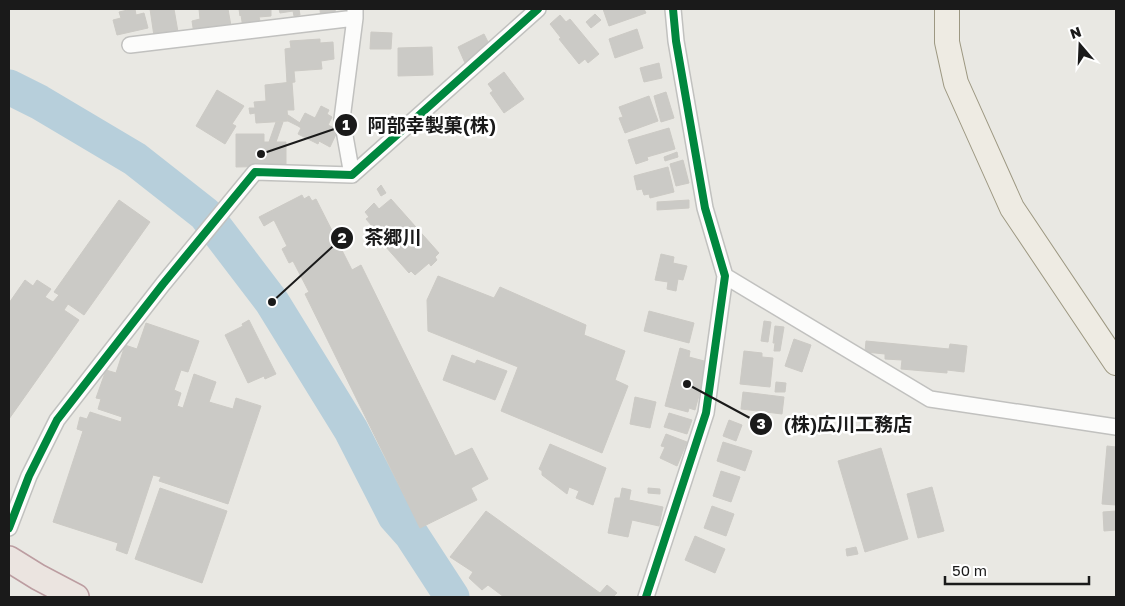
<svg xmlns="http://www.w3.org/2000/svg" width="1125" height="606" font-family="'Golos Text','Noto Sans JP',sans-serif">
  <rect width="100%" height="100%" fill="#e9e8e3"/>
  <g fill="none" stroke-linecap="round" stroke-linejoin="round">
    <path stroke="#b7cfdb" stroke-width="35" d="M9 87 39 102 135 159 205 214 272 302 351 430 395 516 411 534 452 597"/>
  </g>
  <path fill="#cbcac6" stroke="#cccac5" d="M132 9H135L136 15 144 13 148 28 117 35 113 20 121 18 119 12Z
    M150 9H174L178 32 154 36Z
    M199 9H228L231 26 194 34 192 21 200 19Z
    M239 9H271V16L259 17 261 25 243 28 241 15 240 16Z
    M279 9H300H299L300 15 294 16 293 11 280 13Z
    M320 9H335L336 18 321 20Z
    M603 9H644L646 13 609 26Z
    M595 14 601 20 591 28 586 22Z
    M560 15 566 22 570 19 599 54 588 63 585 59 579 64 559 39 561 38 550 24Z
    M637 29 643 48 615 58 609 39Z
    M371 32 392 33 391 49H370Z
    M484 34 492 50 465 63 458 47Z
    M320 39V43L333 42 334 59 321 61 322 69 294 71 295 82 287 83 285 49 291 48 290 41Z
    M432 47 433 75 398 76V48Z
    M659 63 662 78 644 82 640 68Z
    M504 72 524 99 504 113 490 93 493 91 488 84Z
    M292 82 294 110H287L288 121 256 123 255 113 250 114 249 108H255L254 102 266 101 265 85Z
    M217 90 244 106 232 124 236 126 225 144 196 126Z
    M666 92 674 118 661 122 654 96Z
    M649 96 658 121 625 133 619 118 623 117 619 107Z
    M321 106 329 110 327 114 332 117 328 125 338 130 330 147 319 141 318 144 298 134 301 128 298 126 305 113 315 118Z
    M288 115 300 123 298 126 288 121Z
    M276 122H283L276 142H269Z
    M669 128 675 149 647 157 648 160 636 164 628 140Z
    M236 134H264V142H286V166L236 167Z
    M677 152 678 157 665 161 664 157Z
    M683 160 689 183 676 186 670 164Z
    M668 167 674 192 650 198 649 194 644 195 642 189 637 190 634 176Z
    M381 185 386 193 381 196 377 189Z
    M302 195 304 199 309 196 312 201 316 199 352 270 361 265 455 456 472 448 488 479 471 488 477 500 420 528 305 294 309 292 293 261 289 263 282 249 287 246 274 220 264 226 259 217Z
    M391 199 439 253 435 257 437 260 431 266 429 263 415 275 411 271 409 273 369 228 372 226 366 219 369 217 365 212 374 203 379 209Z
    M119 200 150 222 84 315 68 304 64 310 79 320 9 419V303L25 280 33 286 37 280 51 289 45 297 53 302 59 295 54 292Z
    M689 200V208L657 210V202Z
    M661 254 674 257 673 263 687 266 683 280 678 279 676 291 667 289 668 282 655 280Z
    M438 276 494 298 500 287 586 325 584 335 625 351 615 380 628 386 602 453 501 411 518 367 428 331 427 300Z
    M649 311 694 323 689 343 644 331Z
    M249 320 276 374 265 379 264 376 248 383 225 335 243 326 242 324Z
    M764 321 771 322 768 342 761 341Z
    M146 323 199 341 188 372 181 370 174 390 181 393 177 406 183 408 194 374 216 382 209 402 233 409 236 398 261 406 228 504 159 481 161 477 153 475 127 554 116 550 118 543 53 522 83 431 77 429 80 417 87 419 90 412 121 422 122 417 98 409 101 399 96 398 106 370 116 373 125 345 137 349Z
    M775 326 784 327 780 351H774L775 343H773Z
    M794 339 811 345 802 372 785 366Z
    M866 341 949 349 950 344 967 346 964 372 947 370V373L901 369 902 360 885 359V354L865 352Z
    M680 348 690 351 689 357 708 362 695 410 689 408 688 412 665 406Z
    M744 351 762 353V357L773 358 770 387 740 384Z
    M452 355 475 364 477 360 507 371 495 400 443 380Z
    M776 382 786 383 785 392H775Z
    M743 392 784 397 782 414 741 409Z
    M635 397 656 402 650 428 630 424Z
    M669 413 692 420 687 434 664 427Z
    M729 420 742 425 736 441 723 436Z
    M666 434 687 442 677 466 660 458 665 447 661 446Z
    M723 442 752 451 745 471 717 461Z
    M550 444 606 468 593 505 576 498 579 491 569 487 567 494 542 475V471L539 469Z
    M1107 446 1116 447V505L1102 504Z
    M881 448 908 539 865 552 838 461Z
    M721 471 740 477 731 502 713 496Z
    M932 487 944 531 918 538 907 494Z
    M160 488 227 511 202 583 135 559Z
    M622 488 631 490 629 500 663 507 659 526 632 520 628 537 608 533 615 498H620Z
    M648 488 660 489V494L648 493Z
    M712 506 734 514 726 536 704 528Z
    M486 511 600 593 607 585 617 593 613 597H504L488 585 482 590 469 578 473 572 450 557Z
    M1116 511V530L1104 531 1103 512Z
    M695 536 725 549 715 573 685 560Z
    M856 547 858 554 847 556 846 549Z"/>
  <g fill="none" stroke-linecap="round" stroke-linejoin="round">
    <g stroke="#c1c1bf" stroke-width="18">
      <path id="minor" d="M130 45 355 18
        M352 175 342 119 355 18V9
        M725 276 930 399 1116 427
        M9 528 29 476 57 420 163 284 255 172 352 175 538 9
        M646 597 706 413 725 276 705 208 676 41 673 9"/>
    </g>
    <g stroke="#9d9882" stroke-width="26">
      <path id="primary" d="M947 9V42L956 83 1012 208 1116 363"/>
    </g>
    <g stroke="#bc9da1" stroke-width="28">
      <path id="trunk" d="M9 559 38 577 76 597"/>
    </g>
    <use href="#minor" stroke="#fcfcfb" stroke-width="15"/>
    <use href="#primary" stroke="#eeebe3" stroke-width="24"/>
    <use href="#trunk" stroke="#ebe4e0" stroke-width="25"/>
    <g stroke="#fff" stroke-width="11">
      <path id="cycleway" d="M9 528 29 476 57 420 163 284 255 172 352 175 538 9
        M646 597 706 413 725 276 705 208 676 41 673 9"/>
    </g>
    <use href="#cycleway" stroke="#00873e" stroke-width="8"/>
  </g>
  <path fill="none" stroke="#1a1a1a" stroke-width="2" d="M261 154L346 125M272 302L342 238M687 384L761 424"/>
  <g fill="#1a1a1a" stroke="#fff" stroke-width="2">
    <circle cx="261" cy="154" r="5"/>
    <circle cx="272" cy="302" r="5"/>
    <circle cx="687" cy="384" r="5"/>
    <circle cx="346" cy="125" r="12"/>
    <circle cx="342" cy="238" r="12"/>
    <circle cx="761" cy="424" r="12"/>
  </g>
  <g font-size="15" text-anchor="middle" font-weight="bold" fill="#fff">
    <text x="346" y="130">1</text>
    <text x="342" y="243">2</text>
    <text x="761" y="429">3</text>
  </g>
  <g font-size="19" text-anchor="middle" font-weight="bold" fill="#1a1a1a" stroke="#fff" stroke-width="5" stroke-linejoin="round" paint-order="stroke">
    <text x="432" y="132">阿部幸製菓(株)</text>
    <text x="393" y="244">茶郷川</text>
    <text x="848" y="431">(株)広川工務店</text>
  </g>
  <rect width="1125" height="606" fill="none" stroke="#1a1a1a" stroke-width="20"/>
  <g transform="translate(1080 45) rotate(341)" stroke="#ffffff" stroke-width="4" paint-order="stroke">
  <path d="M0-4L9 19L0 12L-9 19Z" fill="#1a1a1a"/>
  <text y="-8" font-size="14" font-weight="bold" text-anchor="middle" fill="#1a1a1a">N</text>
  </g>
  <path d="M945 576v8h144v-8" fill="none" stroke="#1a1a1a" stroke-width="2.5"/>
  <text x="952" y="576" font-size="15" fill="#1a1a1a" stroke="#ffffff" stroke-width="4" paint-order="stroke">50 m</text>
</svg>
